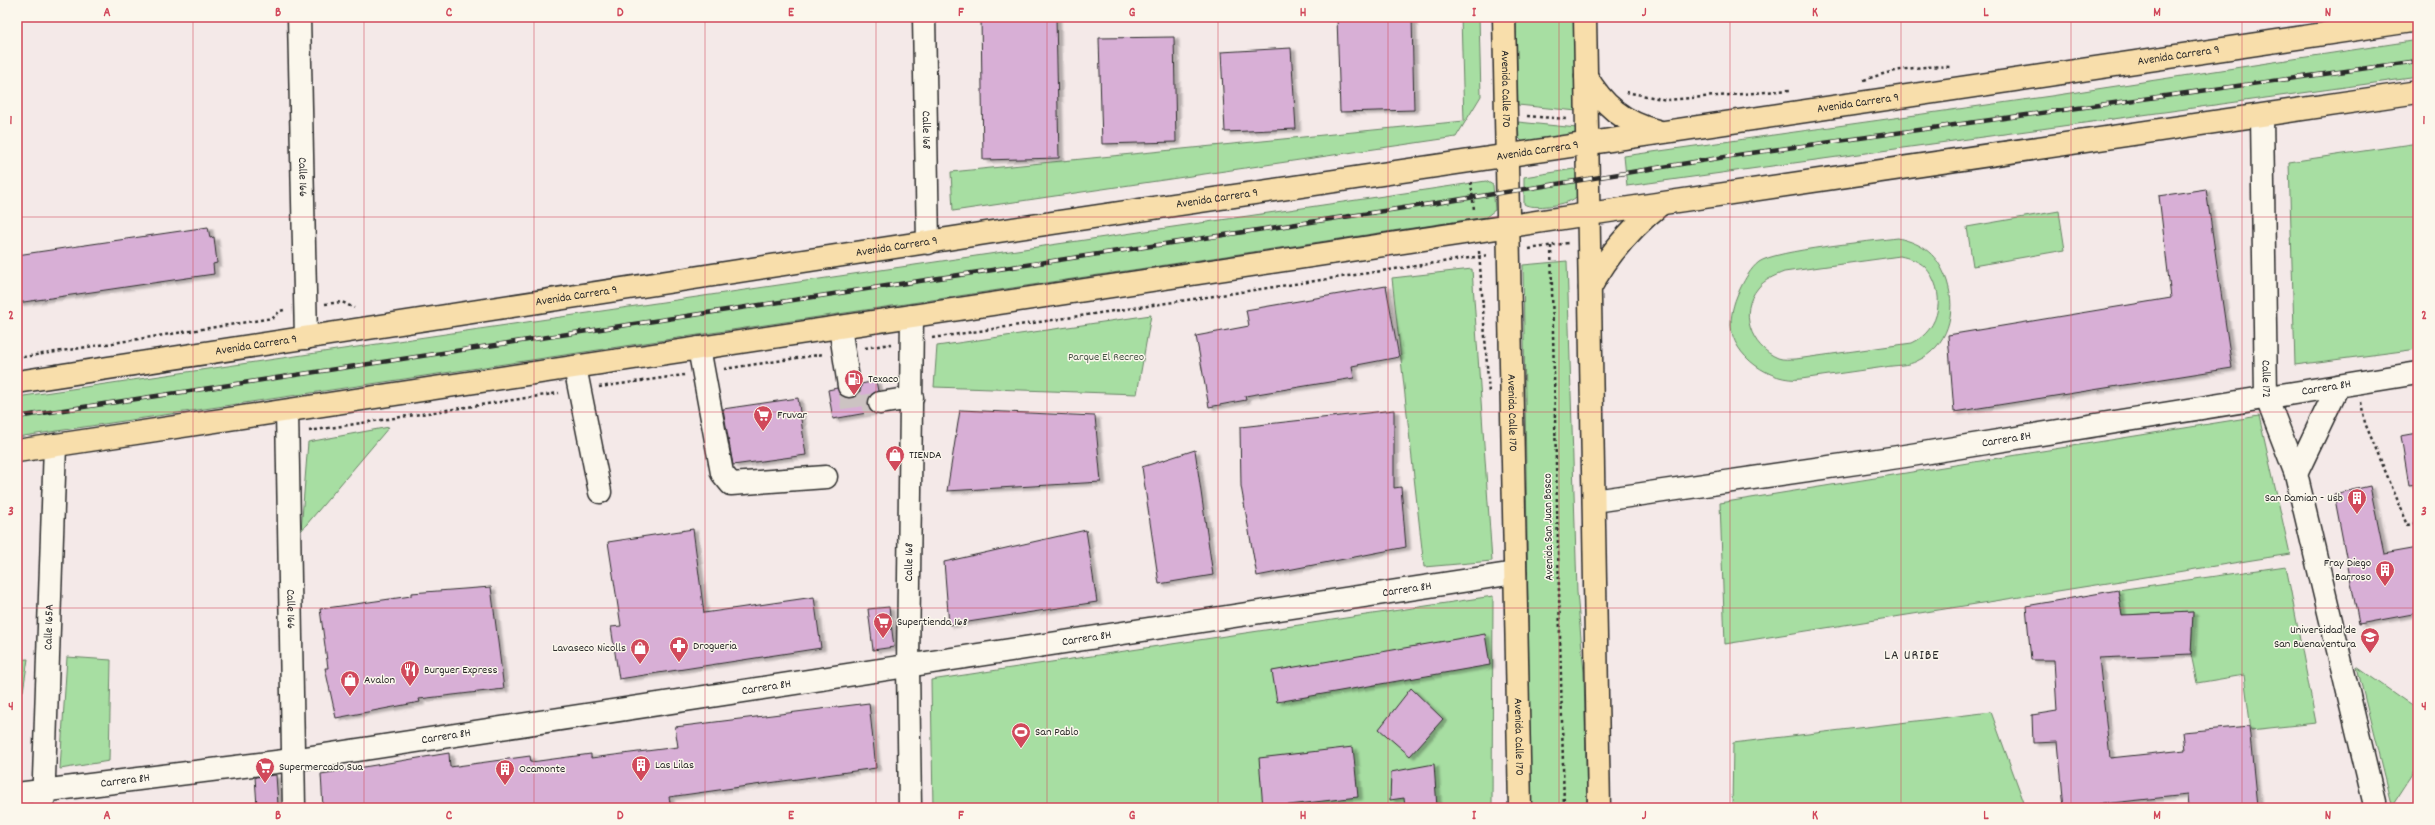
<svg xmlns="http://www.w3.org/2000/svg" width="2435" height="825" font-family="Dekko,sans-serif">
  <defs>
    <filter id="shadow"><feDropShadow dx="4.5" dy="2.5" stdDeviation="1" flood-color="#0004"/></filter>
  </defs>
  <rect width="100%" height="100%" fill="#f4e9e8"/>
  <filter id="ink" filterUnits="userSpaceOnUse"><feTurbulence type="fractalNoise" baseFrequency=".025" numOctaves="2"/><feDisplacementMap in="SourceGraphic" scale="8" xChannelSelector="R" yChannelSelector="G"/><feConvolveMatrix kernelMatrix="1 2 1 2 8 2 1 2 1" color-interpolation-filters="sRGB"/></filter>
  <g filter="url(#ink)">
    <path fill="#a7dea2" stroke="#698466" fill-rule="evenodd" d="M1461 17H1479L1481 96 1456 137 953 211 951 172 1464 121Z
      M1516 17H1574L1577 111 1518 105Z
      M2418 40V77L1627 186 1624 156 2051 96Z
      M1518 122 1577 128 1576 137 1524 143 1519 138Z
      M2418 143V349L2295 365 2289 162Z
      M1574 169 1577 174V196C1571 205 1532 210 1524 204V177Z
      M1486 181 1493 185 1495 210 1486 217 17 437V397Z
      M2059 211 2065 250 1973 266 1967 227Z
      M1898 238C1924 244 1938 255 1947 281 1957 312 1948 347 1917 361 1908 366 1895 365 1885 367 1857 371 1829 375 1801 379 1771 383 1732 356 1731 325 1731 311 1735 299 1741 287 1745 279 1751 268 1759 262 1776 250 1872 241 1898 238ZM1900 256C1909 258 1919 261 1925 267 1947 291 1941 330 1912 343L1796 359C1790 359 1783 360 1778 358 1751 347 1738 312 1758 288 1764 280 1774 276 1784 272Z
      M1567 261 1577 592 1584 673 1587 808H1531L1523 265Z
      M1472 269 1492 561 1424 567 1392 278Z
      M1151 315 1137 394 934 387 937 346Z
      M2259 416 2290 554 1725 644 1720 503Z
      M389 427 301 531 308 442Z
      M2286 566 2316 723 2251 730 2244 675 2197 683 2191 654 2193 612 2122 615 2118 590Z
      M1493 596 1492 808H933L931 680Z
      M67 657 111 660 109 761 60 769Z
      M28 659 23 691H17V660Z
      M2357 667 2418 710V766L2392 806 2394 808H2392Z
      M1991 712 2026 808H1732L1733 743Z"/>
    <path fill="#d8afd6" stroke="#2b2b2b" filter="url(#shadow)" d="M981 17H1056L1059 158 983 160Z
      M1337 17H1412L1414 110 1340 112Z
      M1174 37 1176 142 1102 144 1099 38Z
      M1291 48 1296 129 1225 132 1221 52Z
      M2206 189 2232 368 1954 412 1948 335 2171 298 2159 196Z
      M208 227 210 238 214 237 217 263 213 264 214 274 17 303V255Z
      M1386 286 1399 357 1352 366 1354 378 1245 396 1246 400 1209 407 1196 336 1249 326 1246 310Z
      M876 381 878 391 872 394 868 399V405L872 412 833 419 828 390 837 388 844 397 851 398 860 391 861 384Z
      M798 398 806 455 733 465 723 409Z
      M960 410 1095 416 1101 482 947 491Z
      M1394 410V488L1401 487 1406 547 1257 576 1241 486 1240 427Z
      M2418 433V484L2409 485 2401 436Z
      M1195 450 1213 575 1159 584 1142 467Z
      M2370 486 2384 554 2418 548V613L2359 624 2334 494Z
      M693 529 704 613 814 597 821 648 619 679 611 627 621 626 608 542Z
      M1086 530 1097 602 949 625 944 562Z
      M491 587 504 689 419 699 420 702 336 718 325 668H328L320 609 411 596V593Z
      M2118 590 2122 615 2193 612 2191 654 2099 658 2110 758 2185 750 2183 732 2249 726 2257 806 2188 808 2187 795 2064 808 2058 742 2033 743 2032 715 2057 711 2054 660H2031L2026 606Z
      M889 607 894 647 873 650 868 609Z
      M1485 634 1490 665 1277 702 1272 671Z
      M1411 688 1443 719 1410 756 1379 729Z
      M869 703 876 768 669 797 671 808H323L321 774 449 753 450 767 530 756 531 762 591 754V758L678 747 675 727Z
      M1353 747 1358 797 1263 808 1259 758Z
      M1434 764 1437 808H1405L1404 798 1390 800 1391 772Z
      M276 775 278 805 257 806 255 777Z"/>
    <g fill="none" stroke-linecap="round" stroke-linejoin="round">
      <path stroke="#ccc3c2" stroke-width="22" stroke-dasharray="22 11" stroke-linecap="butt" d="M849 386 852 408 880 403"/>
      <g stroke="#2b2b2b" stroke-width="25">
        <g id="minor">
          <path id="s1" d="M299 17 306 338"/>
          <path id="s2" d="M924 17 928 243"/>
          <path id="s3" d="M2262 116 2266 396 2296 474 2374 801"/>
          <path d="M840 327 849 386"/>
          <path d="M699 348 722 473 731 484 826 477"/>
          <path d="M575 367 600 492"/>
          <path d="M880 403 912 398"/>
          <path id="s4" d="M287 411 294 808"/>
          <path d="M2296 474 2338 386"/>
          <path id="s5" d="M1594 501 1905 456 2418 373"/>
          <path id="s6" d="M17 794 292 760 1515 573"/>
          <path id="s7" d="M43 808 55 445"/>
          <path id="s8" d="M910 808 908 666 912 316"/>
        </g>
      </g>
      <g stroke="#2b2b2b" stroke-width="25">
        <g id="major">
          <path id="s9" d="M1504 17 1520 808"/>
          <path d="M1585 17 1599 808"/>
          <path d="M1586 76C1603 105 1624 123 1657 131"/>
          <path d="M1590 288C1608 254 1631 228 1661 204"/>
          <path id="s10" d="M17 382 999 231 2418 20"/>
          <path d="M17 451 1609 211 2418 92"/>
        </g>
      </g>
      <path stroke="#2b2b2b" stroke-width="2.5" stroke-dasharray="3 3" stroke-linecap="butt" d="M1864 80C1892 70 1921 65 1951 67
        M1626 92 1667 100 1791 90
        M1527 116 1566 119
        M1471 182 1474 210
        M1551 246 1564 808
        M1529 249 1568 243
        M1479 251 1489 394
        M325 304 342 302 354 308
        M932 338 1489 255
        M865 348 891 344
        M17 358 273 318 280 311 284 310
        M724 369 824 354
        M599 387 684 375
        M2361 402 2365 423 2408 525 2418 523
        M309 431 559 393"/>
      <use href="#minor" stroke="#fbf7ec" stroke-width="22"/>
      <use href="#major" stroke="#f8deab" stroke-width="22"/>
      <g stroke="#2b2b2b" stroke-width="4.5">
        <path id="rail" d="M17 417 1450 201 1744 154 2418 61"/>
      </g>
      <use href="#rail" stroke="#fbf7ec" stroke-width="3" stroke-dasharray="9" stroke-linecap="butt"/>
    </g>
  </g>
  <path fill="none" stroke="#d1495b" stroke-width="1" stroke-opacity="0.55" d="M193 17V808M364 17V808M534 17V808M705 17V808M876 17V808M1047 17V808M1218 17V808M1388 17V808M1559 17V808M1730 17V808M1901 17V808M2071 17V808M2242 17V808M17 217H2418M17 412H2418M17 608H2418"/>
  <defs>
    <g id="fuel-pin" transform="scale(1)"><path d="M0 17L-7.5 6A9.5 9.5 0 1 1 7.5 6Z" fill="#d1495b" stroke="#fbf7ec"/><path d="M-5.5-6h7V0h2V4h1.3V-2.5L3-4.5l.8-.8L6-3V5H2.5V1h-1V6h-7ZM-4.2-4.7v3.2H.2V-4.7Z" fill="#fff"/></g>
    <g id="supermarket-pin" transform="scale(1)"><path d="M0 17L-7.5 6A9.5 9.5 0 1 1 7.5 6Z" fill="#d1495b" stroke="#fbf7ec"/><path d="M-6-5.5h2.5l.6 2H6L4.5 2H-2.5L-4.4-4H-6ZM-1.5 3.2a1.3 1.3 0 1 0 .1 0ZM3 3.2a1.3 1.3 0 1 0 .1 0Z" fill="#fff"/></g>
    <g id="shop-pin" transform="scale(1)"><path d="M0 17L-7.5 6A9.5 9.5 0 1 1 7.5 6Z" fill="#d1495b" stroke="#fbf7ec"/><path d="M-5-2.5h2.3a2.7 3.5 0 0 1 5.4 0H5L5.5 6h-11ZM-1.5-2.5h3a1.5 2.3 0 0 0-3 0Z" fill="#fff"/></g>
    <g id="building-pin" transform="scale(1)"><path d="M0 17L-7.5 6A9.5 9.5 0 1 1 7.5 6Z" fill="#d1495b" stroke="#fbf7ec"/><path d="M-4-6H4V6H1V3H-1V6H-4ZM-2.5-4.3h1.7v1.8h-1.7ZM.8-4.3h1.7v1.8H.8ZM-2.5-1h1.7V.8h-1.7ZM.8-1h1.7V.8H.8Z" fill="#fff"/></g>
    <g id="university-pin" transform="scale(1)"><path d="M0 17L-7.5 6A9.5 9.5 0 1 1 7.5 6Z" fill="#d1495b" stroke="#fbf7ec"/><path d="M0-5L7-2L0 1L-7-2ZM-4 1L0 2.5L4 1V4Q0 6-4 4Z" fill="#fff"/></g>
    <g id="pharmacy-pin" transform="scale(1)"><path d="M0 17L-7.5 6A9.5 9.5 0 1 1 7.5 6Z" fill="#d1495b" stroke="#fbf7ec"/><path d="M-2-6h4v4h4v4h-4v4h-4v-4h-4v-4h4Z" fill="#fff"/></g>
    <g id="restaurant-pin" transform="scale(1)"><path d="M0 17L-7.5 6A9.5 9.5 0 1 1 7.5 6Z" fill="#d1495b" stroke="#fbf7ec"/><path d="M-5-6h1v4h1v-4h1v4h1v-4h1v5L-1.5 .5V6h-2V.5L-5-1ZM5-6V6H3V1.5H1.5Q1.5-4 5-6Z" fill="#fff"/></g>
    <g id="stadium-pin" transform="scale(1)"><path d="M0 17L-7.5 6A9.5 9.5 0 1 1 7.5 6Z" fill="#d1495b" stroke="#fbf7ec"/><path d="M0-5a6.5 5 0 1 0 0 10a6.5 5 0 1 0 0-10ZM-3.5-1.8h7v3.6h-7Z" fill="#fff"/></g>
  </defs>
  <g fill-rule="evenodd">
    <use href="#fuel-pin" x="854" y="379"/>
    <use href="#supermarket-pin" x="763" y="415"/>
    <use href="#shop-pin" x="895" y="455"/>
    <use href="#building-pin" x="2357" y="498"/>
    <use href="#building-pin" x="2385" y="570"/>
    <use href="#supermarket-pin" x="883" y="622"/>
    <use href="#university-pin" x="2370" y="637"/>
    <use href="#pharmacy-pin" x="679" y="646"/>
    <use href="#shop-pin" x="640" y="648"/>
    <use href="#restaurant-pin" x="410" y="670"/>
    <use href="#shop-pin" x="350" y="680"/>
    <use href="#stadium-pin" x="1021" y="732"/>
    <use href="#building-pin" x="641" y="765"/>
    <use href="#supermarket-pin" x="265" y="767"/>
    <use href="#building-pin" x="505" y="769"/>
  </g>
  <g text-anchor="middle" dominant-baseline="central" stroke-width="3" stroke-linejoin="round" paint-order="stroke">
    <g font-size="12" fill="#2b2b2b" stroke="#fbf7ec">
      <text stroke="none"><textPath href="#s10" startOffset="2186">Avenida Carrera 9</textPath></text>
      <text stroke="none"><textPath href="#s9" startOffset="72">Avenida Calle 170</textPath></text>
      <text stroke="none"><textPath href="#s10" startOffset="1862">Avenida Carrera 9</textPath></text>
      <text stroke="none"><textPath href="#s2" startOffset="113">Calle 168</textPath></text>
      <text stroke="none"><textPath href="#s10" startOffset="1538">Avenida Carrera 9</textPath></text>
      <text stroke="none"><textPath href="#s1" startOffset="160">Calle 166</textPath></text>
      <text stroke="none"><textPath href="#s10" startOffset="1214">Avenida Carrera 9</textPath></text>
      <text stroke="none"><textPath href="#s10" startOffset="890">Avenida Carrera 9</textPath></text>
      <text stroke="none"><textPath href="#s10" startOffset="566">Avenida Carrera 9</textPath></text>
      <text stroke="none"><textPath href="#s10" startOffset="242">Avenida Carrera 9</textPath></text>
      <text stroke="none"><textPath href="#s3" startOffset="263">Calle 172</textPath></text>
      <text stroke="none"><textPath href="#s5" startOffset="741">Carrera 8H</textPath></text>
      <text stroke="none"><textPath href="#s9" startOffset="396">Avenida Calle 170</textPath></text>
      <text stroke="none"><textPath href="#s5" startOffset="417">Carrera 8H</textPath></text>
      <text transform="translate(1549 527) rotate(-91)">Avenida San Juan Bosco</text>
      <text stroke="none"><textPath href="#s8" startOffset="246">Calle 168</textPath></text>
      <text stroke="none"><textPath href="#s6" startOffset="1405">Carrera 8H</textPath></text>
      <text stroke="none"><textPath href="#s4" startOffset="198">Calle 166</textPath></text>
      <text stroke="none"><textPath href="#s7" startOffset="181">Calle 165A</textPath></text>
      <text stroke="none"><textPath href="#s6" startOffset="1081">Carrera 8H</textPath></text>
      <text stroke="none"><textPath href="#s6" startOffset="757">Carrera 8H</textPath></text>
      <text stroke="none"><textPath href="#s6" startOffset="433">Carrera 8H</textPath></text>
      <text stroke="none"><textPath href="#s9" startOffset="720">Avenida Calle 170</textPath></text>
      <text stroke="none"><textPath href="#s6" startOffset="109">Carrera 8H</textPath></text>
    </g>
    <g font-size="12" fill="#4a5849" stroke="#fbf7ec">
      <text x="1106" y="357">Parque El Recreo</text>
    </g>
    <g font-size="12" fill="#2b2b2b" stroke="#fbf7ec" text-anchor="start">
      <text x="868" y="379">Texaco</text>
      <text x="777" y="415">Fruvar</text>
      <text x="909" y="455">TIENDA</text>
      <text x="2343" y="498" text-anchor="end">San Damian - Usb</text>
      <text x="2371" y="563" text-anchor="end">Fray Diego<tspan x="2371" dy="14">Barroso</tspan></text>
      <text x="897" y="622">Supertienda 168</text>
      <text x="2356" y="630" text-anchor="end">Universidad de<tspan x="2356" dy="14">San Buenaventura</tspan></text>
      <text x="693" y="646">Drogueria</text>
      <text x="626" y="648" text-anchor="end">Lavaseco Nicolls</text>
      <text x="424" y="670">Burguer Express</text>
      <text x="364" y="680">Avalon</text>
      <text x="1035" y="732">San Pablo</text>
      <text x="655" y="765">Las Lilas</text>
      <text x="279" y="767">Supermercado Sua</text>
      <text x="519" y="769">Ocamonte</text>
    </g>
    <g font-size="14" letter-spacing="1" fill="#2b2b2b" stroke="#fbf7ec">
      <text x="1912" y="656">LA URIBE</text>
    </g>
  </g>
  <rect width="2435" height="825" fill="none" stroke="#fbf7ec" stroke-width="44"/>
  <rect x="22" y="22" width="2391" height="781" fill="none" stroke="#d1495b" stroke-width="1.5"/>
  <g font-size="13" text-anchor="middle" font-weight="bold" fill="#d1495b">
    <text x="107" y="16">A</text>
    <text x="278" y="16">B</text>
    <text x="449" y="16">C</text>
    <text x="620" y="16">D</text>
    <text x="791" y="16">E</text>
    <text x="961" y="16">F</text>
    <text x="1132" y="16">G</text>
    <text x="1303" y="16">H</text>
    <text x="1474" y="16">I</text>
    <text x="1644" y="16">J</text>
    <text x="1815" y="16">K</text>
    <text x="1986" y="16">L</text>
    <text x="2157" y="16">M</text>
    <text x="2328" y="16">N</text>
    <text x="11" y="124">1</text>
    <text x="2424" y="124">1</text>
    <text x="11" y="319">2</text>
    <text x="2424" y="319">2</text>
    <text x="11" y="515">3</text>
    <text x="2424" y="515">3</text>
    <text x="11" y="710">4</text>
    <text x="2424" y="710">4</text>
    <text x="107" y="819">A</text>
    <text x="278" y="819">B</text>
    <text x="449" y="819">C</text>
    <text x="620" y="819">D</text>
    <text x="791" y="819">E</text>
    <text x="961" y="819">F</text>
    <text x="1132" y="819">G</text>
    <text x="1303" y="819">H</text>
    <text x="1474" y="819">I</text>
    <text x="1644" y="819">J</text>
    <text x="1815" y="819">K</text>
    <text x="1986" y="819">L</text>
    <text x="2157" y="819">M</text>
    <text x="2328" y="819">N</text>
  </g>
</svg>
